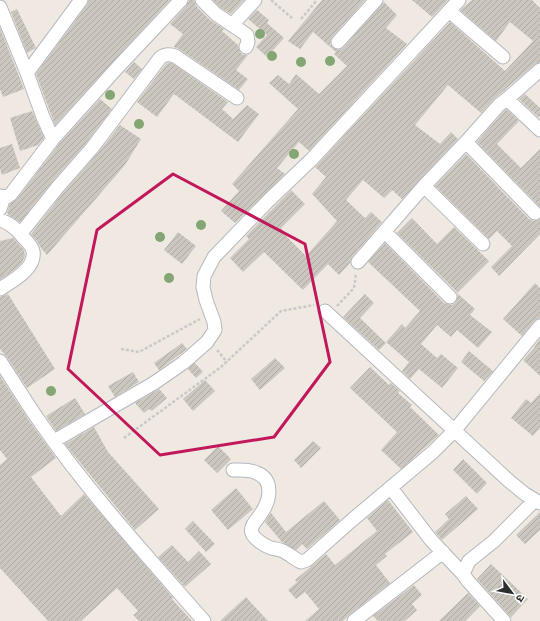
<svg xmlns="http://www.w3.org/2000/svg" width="540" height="621" font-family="'DejaVu Sans','Noto Sans Devanagari',sans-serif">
  <defs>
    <pattern id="building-hatch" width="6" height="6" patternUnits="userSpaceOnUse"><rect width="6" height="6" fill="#cbc7bf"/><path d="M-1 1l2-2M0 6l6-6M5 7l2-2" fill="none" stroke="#afaba4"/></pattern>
  </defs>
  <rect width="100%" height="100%" fill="#efe9e1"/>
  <path fill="url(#building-hatch)" d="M89 0H170L55 125 36 74 87 5Z
    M189 0H194L196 6 210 20 224 29 222 31 238 45 240 52 243 55H248L236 70 248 79 239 90 179 49 174 47V46L183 34 170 24 187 5Z
    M213 0H244L231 14 221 8Z
    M322 0H365L332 37 330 44 333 48 340 50 344 47 384 2 397 15 386 28 407 44 309 151 299 142 277 168 285 174 235 223 221 211 239 191 232 184 298 109 269 83 278 75 289 84 296 74 319 94 347 66 334 54 336 52 313 32 300 49 288 41Z
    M412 0H448L432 17Z
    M472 0H532L540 8V62L535 64 494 99 481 113 448 85 415 125 440 144 451 132 458 139 402 199 392 190 384 198 363 180 346 200 365 218 371 212 382 222 352 257 350 263 339 275 328 264 303 290 264 252 243 272 230 258 249 239 246 236 291 190 305 204 281 228 284 232 283 233 306 256 337 221 312 194 326 177 315 167 450 22 505 71 533 41 510 22 496 41 460 10Z
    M17 9 36 48 27 53 11 12Z
    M257 10 269 20 267 23 284 38 267 57 256 47 267 35 248 19Z
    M0 28 24 89 3 97 0 89Z
    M134 62 142 69 134 79 125 72Z
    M169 63H172L228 102 222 109 233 119 247 105 259 114 238 142 174 94 157 117 137 102 166 64Z
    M525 94 540 108V116L538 117 519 99Z
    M100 99 112 109 86 143 51 183 20 222 9 215 7 213 10 204 17 199 59 144Z
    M506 109 519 121 497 144 521 168 540 149V207L477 142Z
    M32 111 44 138 38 145 20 151 10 118Z
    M120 125 141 139 125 165 47 255 41 248 37 241 31 234 63 193 98 153Z
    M12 144 20 168 2 175 0 169V148Z
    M466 154 529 219 533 221 540 219V234L499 276 491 267 512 246 497 231 489 239 435 186Z
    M412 218 437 244 454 227 489 261 457 293 475 309 470 315 492 332 478 348 457 330 451 337 437 325 421 344 437 358 441 354 458 368 442 388 419 369 410 379 402 371 409 362 386 342 402 324 405 328 420 311 368 262 385 243 444 303 452 305 456 302 458 295 456 291 397 233Z
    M178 232 196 246 182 264 164 250Z
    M13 238 24 250 25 256 21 264 17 268 0 280V241Z
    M535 283 540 288V318L534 321 522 336 503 319Z
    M8 294 55 369 27 388 7 357 0 349V297Z
    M365 294 374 303 360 318 386 343 379 350 343 317Z
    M540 339V376L523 360 535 347H534Z
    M182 343 187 349 159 370 154 363Z
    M469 351 493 371 484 381 461 362Z
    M275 358 285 368 260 390 251 379Z
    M195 363 203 372 196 378 188 369Z
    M370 367 389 385 391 383 400 391 398 393 412 405 410 407 439 435 401 469 381 450 397 432 350 388Z
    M133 372 139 382 115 397 108 386Z
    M0 376 30 422 56 458 31 477 61 516 84 494 173 598 172 599 192 621H139L133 615 138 611 117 588 81 621H48L0 568V465L7 459 0 450Z
    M205 380 215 391 193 411 183 399Z
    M159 389 167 398 152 411 149 409 144 413 135 403Z
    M540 393V428L533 436 511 418 526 399 531 403Z
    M75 398 85 414 56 431 46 416Z
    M94 427 108 452 159 509 135 530 65 444Z
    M313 441 321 448 301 468 294 460Z
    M218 446 231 459 217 473 204 460Z
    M463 459 487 483 477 494 453 470Z
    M236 488 253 509 228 530 211 510Z
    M466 496 478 509 442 540 435 532 449 519 445 514Z
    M388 500 413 532 385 554 387 556 376 565 390 583 349 615 343 621H305L319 609 305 592 296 599 288 590 297 582 295 580 326 554 335 565 377 531 367 518Z
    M324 501 340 520 307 549 302 544 296 550 282 542 265 522 271 513 286 532Z
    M540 512V530L525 544 516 535Z
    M193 521 215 544 206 552 185 529Z
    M172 545 188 562 199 551 211 564 185 587 158 557Z
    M491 564 528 599 511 617 477 579Z
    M414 585 422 595 412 604 417 610 405 621H378L373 616Z
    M468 593 480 606 465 621H439Z
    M246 597 268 621H220Z"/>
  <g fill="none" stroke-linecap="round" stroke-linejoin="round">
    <g stroke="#b4b7c1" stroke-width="15">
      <path id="minor" d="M202 0 216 14 247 35 248 42 246 47
        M0 7 27 73
        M449 11 503 57
        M232 25 255 0
        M338 42 376 0
        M507 99 540 130
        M53 139 117 68 181 0
        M466 142 535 213
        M424 186 483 244
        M0 196 7 197 11 194 53 139 43 117 27 73 81 0
        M0 209 4 197
        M0 220C8 222 18 230 22 236 26 240 32 246 33 251 36 269 12 281 0 289
        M385 232 450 297
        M21 233 57 188 92 148 160 58C165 54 169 54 175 56L237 98
        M358 262 424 186 466 142 499 105 507 99 540 70
        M325 311 509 481 525 494 540 503
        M0 361C14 382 27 404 42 425 90 494 148 557 204 621
        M54 441 154 383 183 363 207 342 215 330 214 322 206 300 203 287 204 276 214 257 268 201 311 160 459 0
        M233 470C241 470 250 469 257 473 274 480 270 500 262 512 259 518 249 526 252 533 254 539 265 546 271 548 275 549 279 549 283 551 289 554 295 559 301 562L307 560 352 520 433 452 454 431 540 326
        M391 488 431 540 463 574
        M354 621 443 552
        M504 621 468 581 463 574 469 561 494 541 535 500"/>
    </g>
    <path stroke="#c9c9c9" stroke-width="2.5" stroke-dasharray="3 2" stroke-linecap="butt" d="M271 0 292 18
      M301 19 317 0
      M337 306 354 288 356 274
      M121 349 139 352 200 319
      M217 350 227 362
      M124 438 221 367 281 311 314 305"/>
    <use href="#minor" stroke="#fff" stroke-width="13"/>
  </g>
  <g fill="#84a574">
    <circle cx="260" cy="34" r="5"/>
    <circle cx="272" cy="56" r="5"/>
    <circle cx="330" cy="61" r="5"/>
    <circle cx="301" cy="62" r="5"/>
    <circle cx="110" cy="95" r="5"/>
    <circle cx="139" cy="124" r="5"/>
    <circle cx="294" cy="154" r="5"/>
    <circle cx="201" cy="225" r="5"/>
    <circle cx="160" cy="237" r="5"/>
    <circle cx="169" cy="278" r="5"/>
    <circle cx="51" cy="391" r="5"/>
  </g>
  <path fill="none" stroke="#c2185b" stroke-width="3" stroke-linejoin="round" d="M173 174 305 244 330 362 274 437 160 455 68 369 97 230Z"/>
  <g transform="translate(512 593) rotate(122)" stroke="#ffffff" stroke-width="3" paint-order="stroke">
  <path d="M0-3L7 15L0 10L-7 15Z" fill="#2e2e2e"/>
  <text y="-6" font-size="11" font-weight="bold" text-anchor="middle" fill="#2e2e2e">उ</text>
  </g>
</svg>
